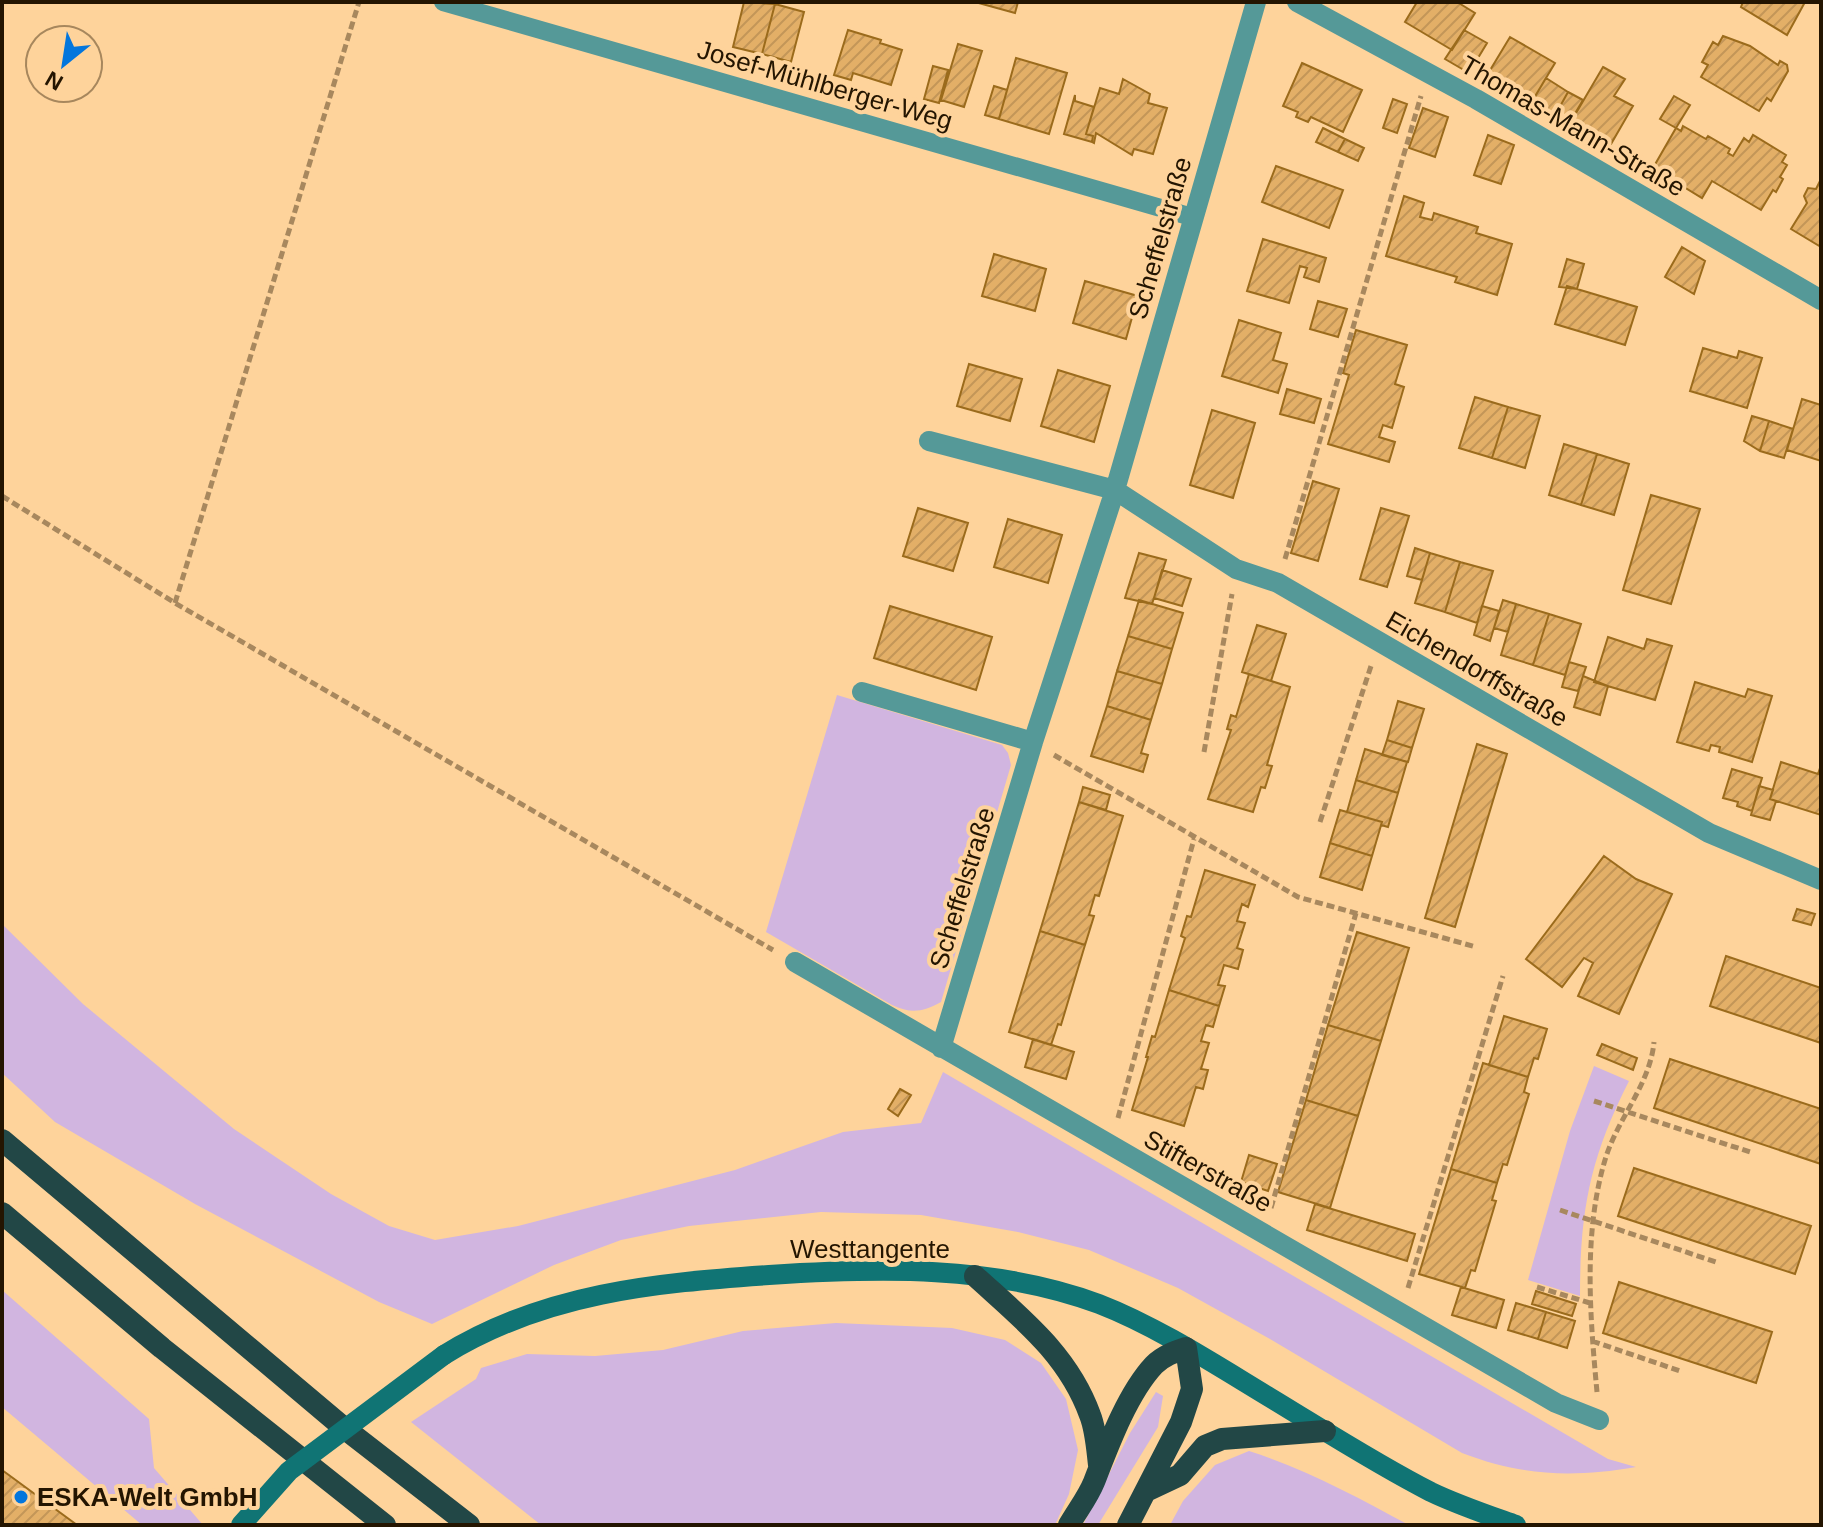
<svg xmlns="http://www.w3.org/2000/svg" width="1823" height="1527" font-family="Arial,sans-serif">
  <defs>
    <pattern id="building-hatch" width="6" height="6" patternUnits="userSpaceOnUse" patternTransform="scale(2)"><rect width="6" height="6" fill="#e3af67"/><path d="M-1 1l2-2M0 6l6-6M5 7l2-2" fill="none" stroke="#c39658"/></pattern>
  </defs>
  <rect width="100%" height="100%" fill="#fed39b"/>
  <path fill="#d1b5e0" d="M837 695 1002 745 1008 753 1011 765 941 1002C923 1012 911 1014 892 1005L766 932Z
    M2 924 83 1004 234 1129 331 1194 389 1226 435 1240 518 1226 735 1170 843 1132 921 1123 943 1072 1608 1459 1636 1467C1572 1478 1522 1476 1462 1453L1270 1339 1178 1288 1089 1250 1018 1232 921 1215 821 1212 689 1226 621 1240 554 1265 432 1324 379 1302 195 1204 55 1122 2 1073Z
    M1594 1066 1629 1081C1590 1158 1580 1210 1580 1296L1528 1280 1570 1131Z
    M2 1290 149 1419 154 1468 203 1525H142L2 1407Z
    M836 1323 952 1328 1005 1340 1041 1363 1066 1399 1078 1450 1069 1494 1055 1525H541L411 1422 476 1379 481 1368 527 1354 595 1356 663 1350 743 1331Z
    M1156 1392 1163 1396 1158 1427 1098 1525H1083L1130 1433Z
    M1249 1451C1306 1469 1357 1497 1409 1525H1170L1183 1501 1215 1465Z"/>
  <path fill="url(#building-hatch)" stroke="#9b6b1c" stroke-width="2" d="M744 2 775 4 762 54 733 47Z
    M975 2H1018L1015 13Z
    M1417 2H1457L1475 13 1452 50 1405 22Z
    M1743 2H1805L1787 35 1741 7Z
    M775 4 804 12 791 62 762 54Z
    M848 30 881 40 880 43 902 50 891 85 853 73 851 80 834 75Z
    M1464 30 1487 43 1469 73 1445 59Z
    M1723 36 1750 46 1778 65 1780 61 1787 65 1788 71 1771 101 1767 98 1759 111 1701 77 1708 65 1702 62 1713 42 1718 45Z
    M1510 37 1555 63 1534 98 1489 72Z
    M958 44 982 51 964 107 941 100Z
    M1016 58 1067 73 1049 134 999 119Z
    M1302 63 1362 90 1343 132 1311 117 1308 122 1296 117 1298 112 1283 106Z
    M933 66 948 70 939 103 924 99Z
    M1603 67 1625 79 1614 96 1633 106 1611 144 1572 120Z
    M1546 78 1568 92 1553 119 1530 105Z
    M1123 79 1150 94 1148 103 1167 108 1153 154 1134 149 1132 155 1096 133 1094 143 1092 142 1093 136 1086 134 1100 88 1119 94Z
    M994 86 1007 90 999 119 985 115Z
    M1568 92 1583 100 1567 127 1553 119Z
    M1075 95V101L1094 107 1086 134 1093 136 1092 142 1064 134Z
    M1674 96 1690 105 1676 128 1660 119Z
    M1393 99 1407 104 1397 133 1383 128Z
    M1423 108 1448 117 1435 157 1409 148Z
    M1683 126 1706 139 1708 136 1730 149 1728 153 1733 156 1744 138 1749 142 1753 135 1786 155 1782 162 1787 165 1780 177 1783 179 1776 192 1773 190 1761 210 1712 181 1702 198 1653 168 1676 128 1681 131Z
    M1323 128 1345 139 1338 152 1316 142Z
    M1488 135 1514 145 1501 184 1474 175Z
    M1345 139 1364 148 1358 161 1338 152Z
    M1276 166 1343 190 1329 228 1262 202Z
    M1821 179V247L1791 229 1807 203 1804 196 1808 188 1816 189Z
    M1404 196 1424 203 1420 217 1432 220 1434 213 1478 227 1476 233 1512 244 1497 295 1455 282 1457 277 1386 256Z
    M1263 239 1326 258 1319 282 1304 277 1307 268 1300 266 1289 303 1247 291Z
    M1682 247 1705 261 1694 294 1665 277Z
    M994 254 1046 269 1035 311 982 296Z
    M1567 259 1584 264 1577 289 1559 287Z
    M1085 281 1138 296 1126 339 1073 323Z
    M1567 286 1637 307 1625 345 1555 324Z
    M1318 301 1347 309 1338 337 1310 329Z
    M1239 320 1281 333 1273 360 1287 364 1278 393 1222 376Z
    M1356 330 1407 345 1395 384 1404 387 1392 428 1383 425 1379 437 1395 442 1389 462 1328 444 1349 375 1343 373Z
    M1703 348 1737 358 1739 351 1762 358 1747 408 1690 391Z
    M969 364 1022 379 1010 421 957 406Z
    M1058 370 1110 386 1094 442 1041 426Z
    M1287 389 1321 399 1314 423 1280 414Z
    M1475 397 1508 407 1492 458 1459 448Z
    M1802 399 1821 405V461L1787 450Z
    M1508 407 1540 416 1525 468 1492 458Z
    M1212 410 1255 423 1233 498 1190 485Z
    M1752 416 1769 421 1760 451 1744 441Z
    M1769 421 1793 429 1784 458 1760 451Z
    M1564 444 1597 454 1581 505 1549 495Z
    M1597 454 1629 464 1614 515 1581 505Z
    M1313 481 1339 489 1318 561 1291 553Z
    M1651 495 1700 509 1671 604 1623 590Z
    M918 508 968 523 953 571 903 556Z
    M1381 508 1409 516 1387 587 1360 579Z
    M1008 519 1062 535 1048 583 994 567Z
    M1415 548 1430 553 1422 580 1407 576Z
    M1139 553 1166 560 1152 604 1125 598Z
    M1430 553 1460 562 1445 612 1415 603Z
    M1460 562 1493 571 1477 623 1445 612Z
    M1162 570 1191 579 1182 606 1154 598Z
    M1139 600 1183 613 1172 649 1128 636Z
    M1503 600 1516 604 1508 632 1494 628Z
    M1516 604 1549 614 1533 665 1501 655Z
    M890 606 992 637 976 690 874 658Z
    M1482 606 1499 611 1490 641 1474 635Z
    M1549 614 1581 624 1565 675 1533 665Z
    M1257 625 1286 634 1271 681 1242 672Z
    M1128 636 1172 649 1162 684 1117 671Z
    M1608 637 1644 649 1647 639 1672 646 1655 700 1594 682Z
    M1569 662 1586 667 1578 691 1562 687Z
    M1117 671 1162 684 1151 720 1107 706Z
    M1249 674 1290 687 1267 765 1272 766 1265 788 1261 787 1253 812 1208 799 1231 730 1227 729 1231 715 1236 717Z
    M1583 676 1608 686 1600 715 1574 707Z
    M1695 682 1745 697 1748 689 1772 696 1752 762 1719 752 1720 747 1711 745 1709 751 1677 742Z
    M1398 701 1424 709 1412 748 1387 740Z
    M1107 706 1151 720 1141 753 1148 755 1143 772 1091 756Z
    M1387 740 1412 748 1408 762 1382 755Z
    M1477 744 1507 754 1455 927 1425 918Z
    M1365 749 1407 762 1398 793 1356 780Z
    M1781 762 1818 774 1821 765V815L1770 799Z
    M1732 769 1762 778 1752 811 1737 806 1738 802 1723 798Z
    M1356 780 1398 793 1388 827 1381 825 1382 822 1347 812Z
    M1759 786 1773 790 1770 799 1776 801 1770 820 1751 815Z
    M1083 787 1110 795 1106 810 1079 802Z
    M1079 802 1123 816 1099 896 1095 895 1089 915 1094 916 1085 945 1040 931Z
    M1340 810 1382 822 1372 856 1330 843Z
    M1330 843 1372 856 1362 890 1320 877Z
    M1604 856 1636 879 1672 894 1619 1014 1578 996 1593 963 1584 958 1562 987 1526 959Z
    M1205 870 1255 885 1248 907 1242 904 1237 921 1245 923 1237 948 1243 950 1238 969 1224 965 1218 985 1225 986 1219 1006 1169 990 1185 938 1181 936 1187 916 1191 917Z
    M1797 909 1815 914 1811 925 1793 920Z
    M1040 931 1085 945 1061 1025 1058 1024 1051 1045 1009 1032Z
    M1357 932 1409 948 1381 1041 1328 1025Z
    M1726 956 1821 988V1043L1710 1006Z
    M1169 990 1219 1006 1213 1027 1206 1025 1201 1041 1209 1043 1201 1069 1208 1070 1203 1089 1196 1087 1184 1126 1132 1110 1148 1057H1146L1152 1036 1155 1037Z
    M1504 1016 1547 1029 1538 1059 1534 1058 1528 1077 1489 1065Z
    M1328 1025 1381 1041 1358 1116 1306 1100Z
    M1033 1039 1074 1052 1066 1079 1025 1067Z
    M1602 1044 1637 1058 1633 1070 1597 1055Z
    M1670 1059 1821 1109V1164L1654 1108Z
    M1483 1063 1528 1077 1524 1092 1529 1094 1507 1165 1503 1164 1497 1183 1451 1169Z
    M900 1089 911 1095 898 1116 888 1109Z
    M1306 1100 1358 1116 1330 1208 1278 1192Z
    M1249 1155 1277 1164 1268 1191 1241 1182Z
    M1634 1168 1811 1226 1795 1274 1618 1216Z
    M1451 1169 1497 1183 1492 1200 1496 1201 1475 1271 1471 1270 1465 1288 1419 1274Z
    M1315 1204 1415 1234 1407 1261 1307 1230Z
    M1619 1282 1772 1332 1756 1383 1603 1333Z
    M1461 1287 1504 1300 1496 1328 1452 1315Z
    M1536 1291 1576 1304 1572 1316 1532 1304Z
    M1516 1303 1546 1312 1538 1339 1508 1330Z
    M1546 1312 1575 1321 1567 1348 1538 1339Z
    M2 1470 77 1525H2Z"/>
  <g fill="none" stroke-linecap="round" stroke-linejoin="round">
    <path stroke="#a8885e" stroke-width="5" stroke-dasharray="8 4" stroke-linecap="butt" d="M2 496 175 603 773 950
      M1285 559 1421 96
      M175 603 359 2
      M1204 752 1232 594
      M1054 755 1298 897 1476 947
      M1320 822 1371 666
      M1594 1101 1753 1153
      M1118 1118 1194 839
      M1271 1208 1356 913
      M1560 1210 1716 1262
      M1537 1287 1590 1303
      M1408 1288 1503 976
      M1592 1341 1680 1371
      M1597 1392C1590 1316 1583 1234 1605 1160 1617 1119 1650 1085 1654 1042"/>
    <path stroke="#559998" stroke-width="18" d="M443 2 1192 217"/>
    <path stroke="#559998" stroke-width="20" d="M1297 2 1476 99 1821 300
      M929 441 1115 490 1236 569 1278 583 1709 833 1821 880
      M862 692 1033 742
      M795 962 1556 1403 1599 1420
      M941 1048 1033 742 1115 490 1256 2"/>
    <path stroke="#107474" stroke-width="20" d="M444 1355C544 1293 655 1283 769 1275 878 1268 995 1265 1099 1304 1156 1326 1216 1365 1269 1397 1322 1429 1376 1464 1431 1492 1458 1505 1488 1515 1516 1525"/>
    <path stroke="#224746" stroke-width="22" d="M2 1140 344 1428 469 1525
      M2 1213 162 1348 385 1525
      M975 1276C1021 1318 1068 1354 1090 1415 1096 1430 1097 1448 1099 1465
      M1146 1491 1180 1475 1205 1446 1222 1439 1325 1431
      M1069 1525C1077 1511 1088 1497 1094 1482 1108 1446 1127 1394 1154 1365 1163 1356 1174 1352 1186 1348L1192 1389 1181 1422 1128 1525"/>
    <path stroke="#107474" stroke-width="20" d="M241 1525 289 1471 444 1355"/>
  </g>
  <circle fill="#0376dd" stroke="#fed39b" stroke-width="3" cx="21" cy="1497" r="8"/>
  <g text-anchor="middle" dominant-baseline="central" stroke-width="8" stroke-linejoin="round" paint-order="stroke">
    <g font-size="26" fill="#241501" stroke="#fed39b">
      <text transform="translate(825 85) rotate(16)">Josef-Mühlberger-Weg</text>
      <text transform="translate(1573 126) rotate(30)">Thomas-Mann-Straße</text>
      <text transform="translate(1160 238) rotate(-74)">Scheffelstraße</text>
      <text transform="translate(1477 669) rotate(30)">Eichendorffstraße</text>
      <text transform="translate(962 888) rotate(-73)">Scheffelstraße</text>
      <text transform="translate(1208 1171) rotate(29)">Stifterstraße</text>
      <text x="870" y="1249">Westtangente</text>
    </g>
    <g font-size="26" font-weight="bold" fill="#241501" stroke="#fed39b" text-anchor="start">
      <text x="37" y="1497">ESKA-Welt GmbH</text>
    </g>
  </g>
  <rect width="1823" height="1527" fill="none" stroke="#241501" stroke-width="8"/>
  <g transform="translate(64 64) rotate(210)"><circle r="38" fill="#fed39b" stroke="#a7875d" stroke-width="2"/>
  <path d="M0-6L14 30L0 20L-14 30Z" fill="#0376dd"/>
  <text y="-12" font-size="22" font-weight="bold" text-anchor="middle" fill="#241501">N</text>
  </g>
</svg>
